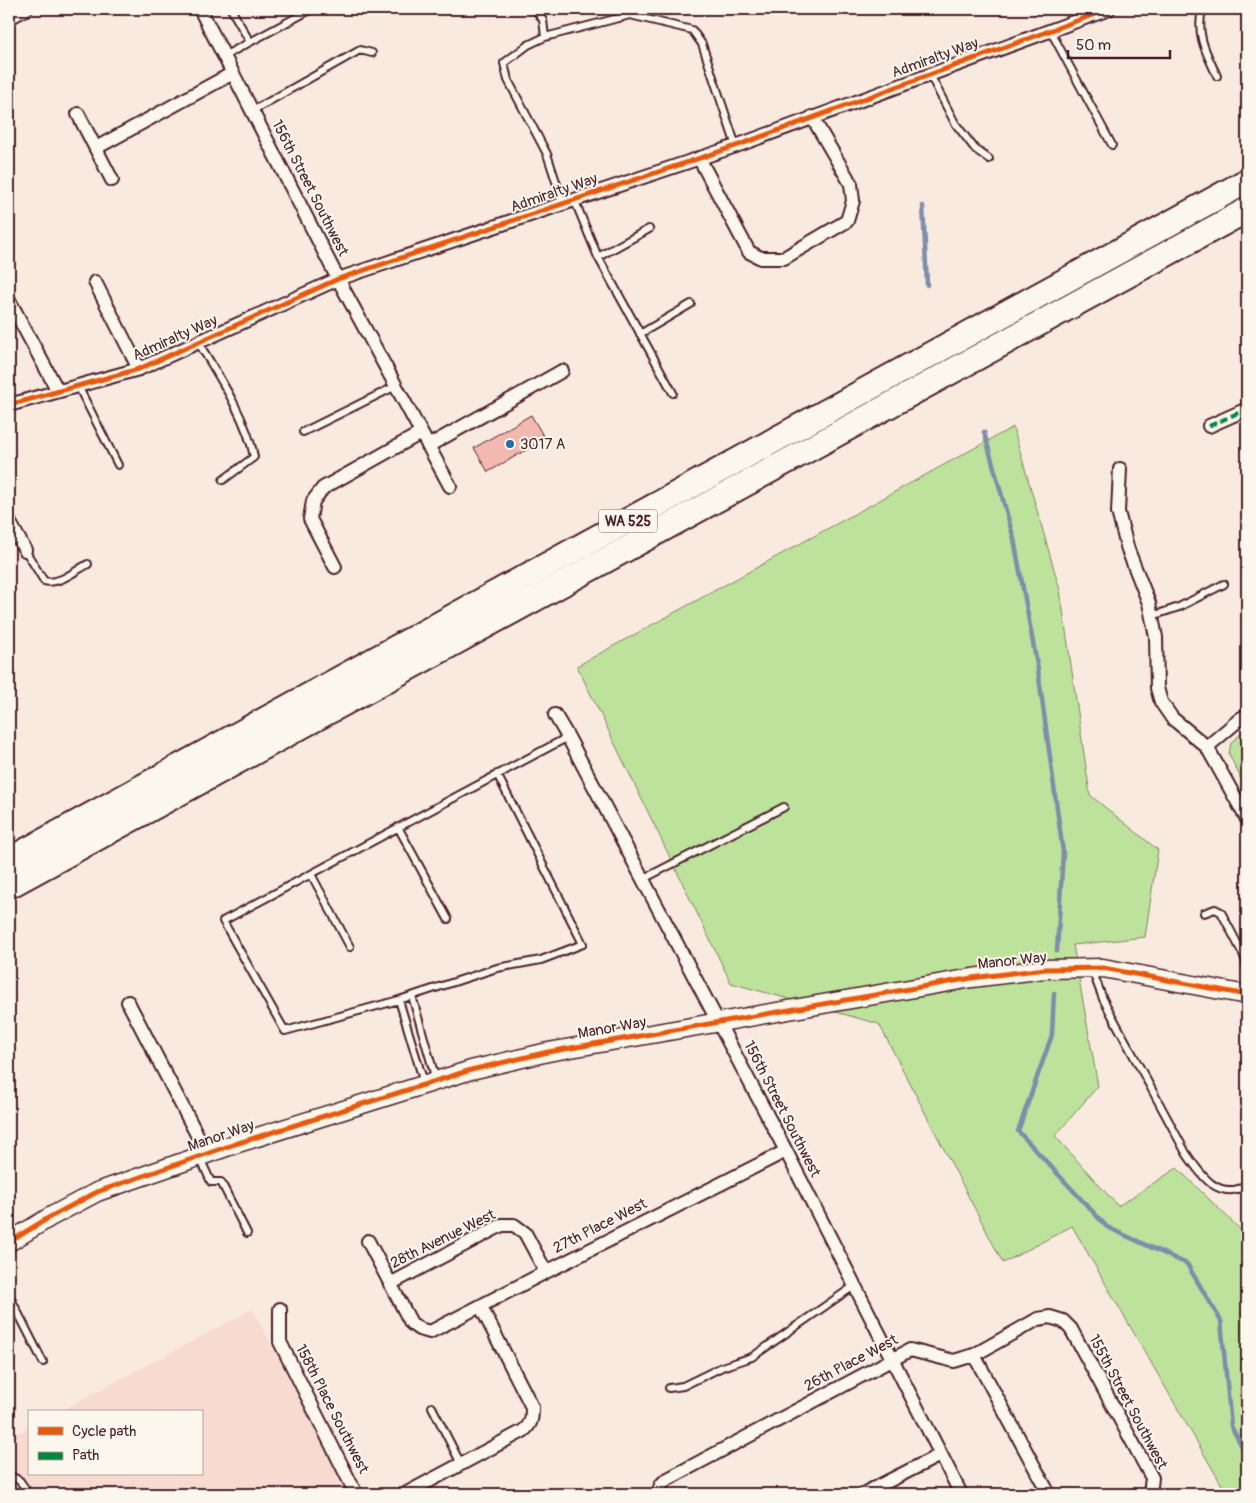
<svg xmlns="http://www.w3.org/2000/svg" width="1256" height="1503" font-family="Pangolin,sans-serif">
  <rect width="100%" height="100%" fill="#f9eae0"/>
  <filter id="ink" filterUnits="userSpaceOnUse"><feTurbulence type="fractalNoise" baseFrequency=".02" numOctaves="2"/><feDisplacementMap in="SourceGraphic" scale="10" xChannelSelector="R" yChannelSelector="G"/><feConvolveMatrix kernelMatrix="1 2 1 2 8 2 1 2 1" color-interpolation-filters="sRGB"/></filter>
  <g filter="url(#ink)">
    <path fill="#f7dbd1" d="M253 1309 349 1494H9V1438L29 1427V1474H201V1412H58Z"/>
    <path fill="#bde29c" stroke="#848064" d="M1013 427 1060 590 1090 795 1158 850 1145 937 1073 945 1098 1086 1055 1136 1118 1206 1177 1168 1247 1236V1494H1227L1072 1226 1003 1263 879 1024 731 983 577 666Z
      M1247 728V788L1246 789 1229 754 1231 743Z"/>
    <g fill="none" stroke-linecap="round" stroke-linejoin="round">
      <path stroke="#7e8daa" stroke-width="4.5" d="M923 206 927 285
        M984 432 1014 539 1038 670 1063 852 1057 951
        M1054 993 1052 1035 1018 1131 1107 1227 1187 1264 1221 1321 1231 1426 1247 1456"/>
    </g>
    <path fill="#f3b8af" stroke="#4a1f2b" d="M531 415 545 439 488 472 474 448Z"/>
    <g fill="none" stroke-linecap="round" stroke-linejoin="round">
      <g stroke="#4a1f2b" stroke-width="10">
        <path id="lane" d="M231 9 250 42
          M535 9 543 20 545 37
          M618 9 621 18
          M1202 9C1196 36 1206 52 1217 76
          M1050 30 1112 145
          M224 56 312 9
          M930 75 955 123 975 149 989 159
          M252 111 360 50 372 53
          M574 199 598 257 673 393
          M563 203 547 154 508 80 504 63 528 45 545 37 630 15 692 30 702 44 736 146
          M9 205 10 207 9 208
          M598 257 649 229
          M640 334 691 304
          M198 342C218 375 247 419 254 457L223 480
          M78 386 118 465
          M303 432 396 386
          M25 550 44 581C59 585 75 571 88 564
          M1152 616 1179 607 1224 584
          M497 774 583 944 541 960 497 968 399 1000 285 1031 223 921 568 737
          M398 827 448 919
          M311 874 350 947
          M643 879 784 807
          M1204 913 1215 909 1221 912 1244 956 1247 967
          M1092 970 1103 999 1186 1153C1200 1174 1218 1202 1247 1185
          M412 996 436 1080
          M399 1000 424 1083
          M200 1158 211 1182H221L247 1233
          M9 1295 43 1362
          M669 1388 683 1386 722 1367 752 1357 854 1286
          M432 1407 461 1464
          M9 1475 20 1481 29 1494"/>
      </g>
      <g stroke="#4a1f2b" stroke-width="16">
        <path id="street" d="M200 9 338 279 450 486
          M9 18 26 9
          M78 114 112 180
          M96 148 233 73
          M699 158 749 252 761 258H784L847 221 853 201 851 184 812 117
          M95 282 139 369
          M9 300 58 391
          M9 405 139 369 338 279 736 146 1109 9
          M1209 426 1247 409
          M428 446 562 371
          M1120 469 1118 512 1128 550 1149 603 1156 637 1157 688 1161 702 1172 718 1207 747 1247 819
          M9 521 25 550
          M335 567 310 519 313 501 323 488 421 433
          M555 715 568 737 786 1151 961 1494
          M1207 747 1240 719 1247 715
          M128 1002 207 1154
          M368 1241 411 1323 419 1329 430 1332 546 1272 786 1151
          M390 1284 502 1225H514L525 1233 546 1272
          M280 1309V1342L356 1494
          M974 1355 1049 1494
          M405 1494 523 1431C532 1424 532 1418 532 1407L481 1307
          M658 1494 661 1485 666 1480 910 1350 954 1361 974 1355 1038 1319 1050 1317 1063 1321 1071 1329 1152 1478 1150 1494
          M863 1494 940 1455"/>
      </g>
      <g stroke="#4a1f2b" stroke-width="21">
        <path id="secondary" d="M9 1242 50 1217 97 1192 235 1144 436 1081 471 1070 548 1052 972 978 1045 969 1103 968 1247 995"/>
      </g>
      <g stroke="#4a1f2b" stroke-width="28">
        <path id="highway" d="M9 860 1247 181
          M9 886 1247 210"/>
      </g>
      <use href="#lane" stroke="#fbf7ec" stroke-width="6"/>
      <use href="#street" stroke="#fbf7ec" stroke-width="12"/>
      <use href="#secondary" stroke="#fbf7ec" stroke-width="18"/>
      <use href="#highway" stroke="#fbf7ec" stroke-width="24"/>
      <path stroke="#00873e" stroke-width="4" stroke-dasharray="8 4" stroke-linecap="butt" d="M1209 426 1247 409"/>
      <g stroke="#fbf7ec" stroke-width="8">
        <path id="cycleway" d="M9 405 139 369 338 279 736 146 1109 9
          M9 1242 50 1217 97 1192 235 1144 436 1081 471 1070 548 1052 972 978 1045 969 1103 968 1247 995"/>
      </g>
      <use href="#cycleway" stroke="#e8590c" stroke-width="5"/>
    </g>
  </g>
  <circle fill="#1f6fb2" stroke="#fbf7ec" stroke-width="2" cx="510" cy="444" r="5"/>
  <g text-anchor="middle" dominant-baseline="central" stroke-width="4" stroke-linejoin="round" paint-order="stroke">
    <rect fill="#fbf7ec" stroke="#7f6065" stroke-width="1" x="599" y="509.5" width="58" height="23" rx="4"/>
    <g font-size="14" font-weight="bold" fill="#4a1f2b">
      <text x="628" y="521">WA 525</text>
    </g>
    <g font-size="15" fill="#4a1f2b" stroke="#fbf7ec">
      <text transform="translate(935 58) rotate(-20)">Admiralty Way</text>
      <text transform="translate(310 188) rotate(63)">156th Street Southwest</text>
      <text transform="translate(554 193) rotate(-19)">Admiralty Way</text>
      <text transform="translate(175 338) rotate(-24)">Admiralty Way</text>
      <text transform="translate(1012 961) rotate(-6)">Manor Way</text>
      <text transform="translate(612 1028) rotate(-10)">Manor Way</text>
      <text transform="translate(782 1109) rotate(63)">156th Street Southwest</text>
      <text transform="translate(221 1136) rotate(-19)">Manor Way</text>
      <text transform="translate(600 1226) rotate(-27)">27th Place West</text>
      <text transform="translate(443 1239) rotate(-26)">28th Avenue West</text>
      <text transform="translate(851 1363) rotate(-28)">26th Place West</text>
      <text transform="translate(1128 1402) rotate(62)">155th Street Southwest</text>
      <text transform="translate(332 1409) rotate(63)">158th Place Southwest</text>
    </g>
    <g font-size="15" fill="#4a1f2b" stroke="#fbf7ec" text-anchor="start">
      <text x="520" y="444">3017 A</text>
    </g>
  </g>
  <rect width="1256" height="1503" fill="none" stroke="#fbf7ec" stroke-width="30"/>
  <rect x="15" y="15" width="1226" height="1473" fill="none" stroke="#4a1f2b" stroke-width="2" filter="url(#ink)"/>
  <rect x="28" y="1410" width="175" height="65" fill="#fbf7ec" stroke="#b4a19f"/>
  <rect x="38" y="1427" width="25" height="8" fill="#e8590c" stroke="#b4a19f"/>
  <text x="72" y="1436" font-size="15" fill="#4a1f2b">Cycle path</text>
  <rect x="38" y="1452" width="25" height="8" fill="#00873e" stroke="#b4a19f"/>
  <text x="72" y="1460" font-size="15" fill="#4a1f2b">Path</text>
  <path d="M1068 50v8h102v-8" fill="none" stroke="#4a1f2b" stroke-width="2.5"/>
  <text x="1076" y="50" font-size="15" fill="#4a1f2b" stroke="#fbf7ec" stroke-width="4" paint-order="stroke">50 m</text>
</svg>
